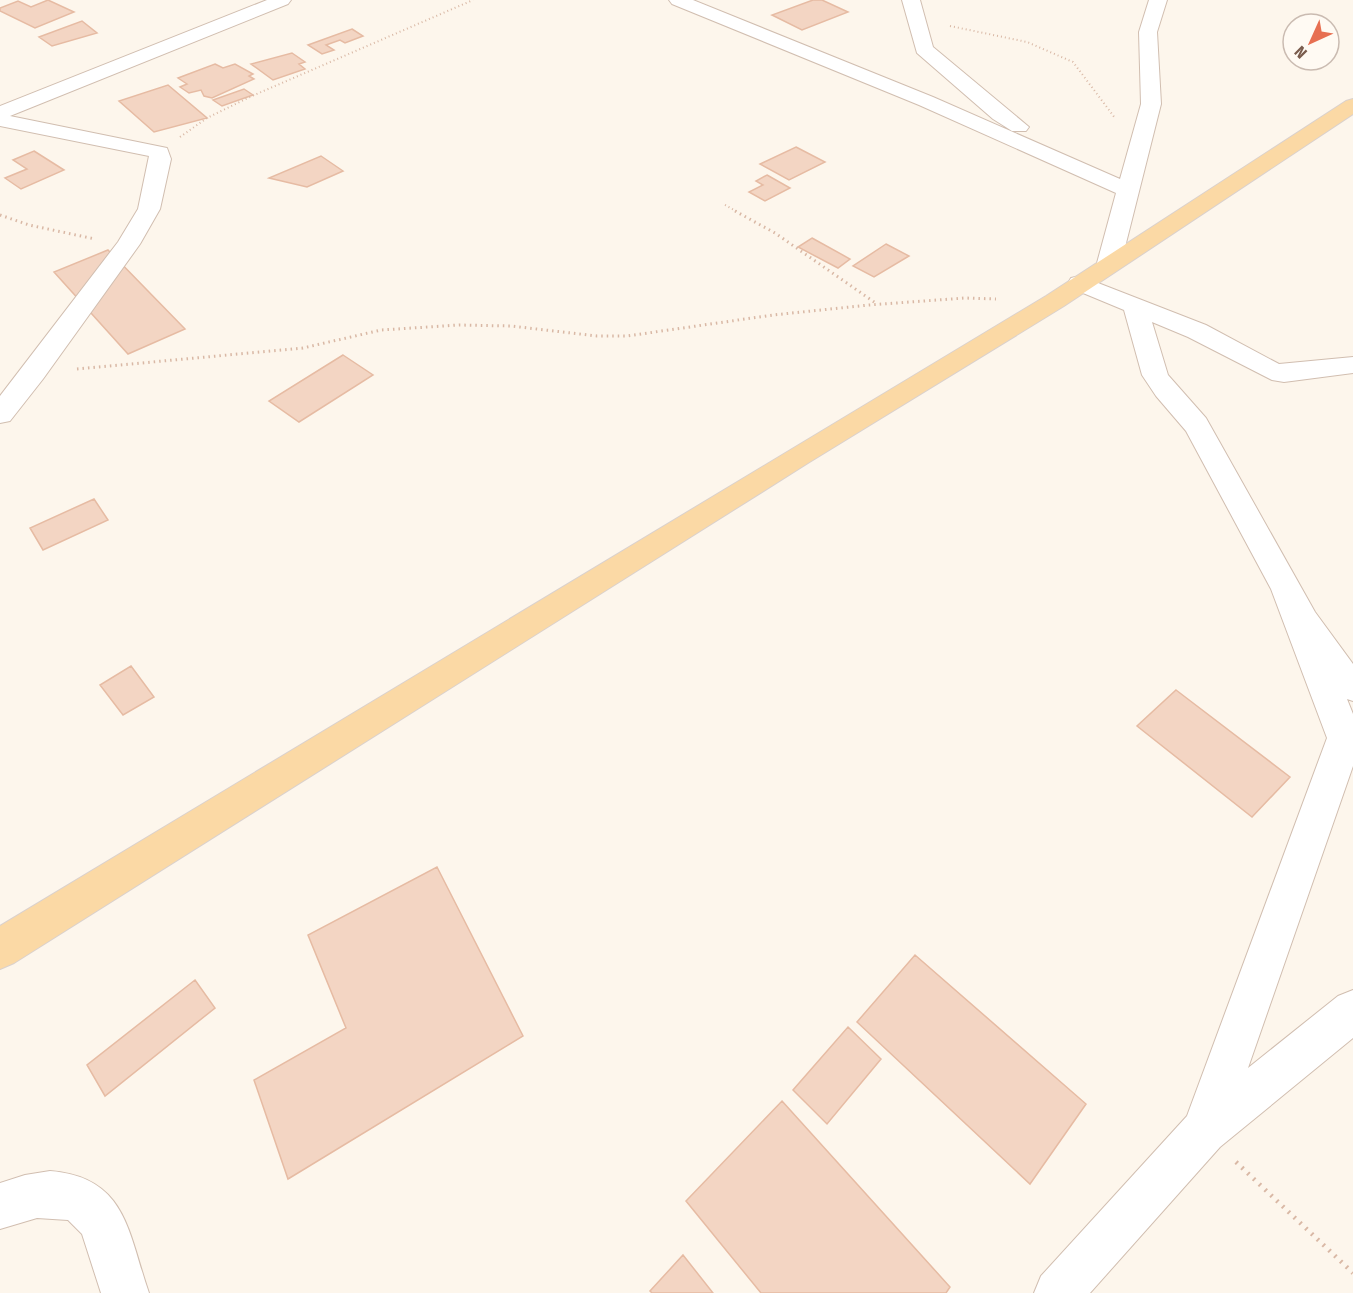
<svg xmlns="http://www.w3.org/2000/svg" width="1353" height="1293" font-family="'Fira Sans Condensed',sans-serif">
  <rect width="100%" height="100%" fill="#fdf6ec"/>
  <path fill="#f3d5c3" stroke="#e6bba3" stroke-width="1.5" d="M48 0 74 12 35 28 0 11V8L18 1 31 7Z
    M813 0H822L848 12 802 30 772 15Z
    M82 21 97 33 52 46 39 37Z
    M352 29 363 36 345 43 340 40 326 45 334 50 322 54 308 45Z
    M292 53 305 62 299 64 305 69 273 80 251 64Z
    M215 64 223 68 235 64 253 74 249 76 254 79 212 98 204 96 201 90 189 93 180 87 187 84 178 78Z
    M168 85 207 118 154 132 119 101Z
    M244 89 253 95 222 106 213 100Z
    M796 147 825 162 789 180 760 164Z
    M34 151 64 170 21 189 5 178 27 169 13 160Z
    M321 156 343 171 307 187 269 178Z
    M767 175 790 188 765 201 749 192 763 185 756 181Z
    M812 238 850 259 838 268 798 247Z
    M886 244 909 256 874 277 853 266Z
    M108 250 185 329 128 354 54 272Z
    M343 355 373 375 299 422 269 401Z
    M94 499 108 520 43 550 30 528Z
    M131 666 154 697 123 715 100 685Z
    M1176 690 1290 777 1252 817 1137 726Z
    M437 867 523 1036 288 1179 254 1080 346 1028 308 935Z
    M915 955 1086 1104 1030 1184 857 1022Z
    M195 980 215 1008 105 1096 87 1065Z
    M848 1027 881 1059 827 1124 793 1090Z
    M782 1101 950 1287 946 1293H761L686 1201Z
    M683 1255 713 1293H652L650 1291Z"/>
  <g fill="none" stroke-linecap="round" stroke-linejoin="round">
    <g stroke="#d1beb0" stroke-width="2">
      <path id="minor" d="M267 0H291L288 4 10 116 167 148 171 159 160 209 140 244 43 379 10 421 0 423V396L118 242 138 209 149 156 0 126V106Z
        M669 0H693L933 97 1120 179 1141 104 1139 32 1149 0H1167L1157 32 1161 104 1121 263 1117 268H1101L1097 263 1116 193 919 105 672 4Z
        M902 0H920L933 47 1029 127 1026 131H1012L993 119 917 53Z
        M1080 276 1206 325 1279 364 1353 357V373L1284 382 1272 380 1188 337 1152 322 1168 375 1206 418 1315 612 1353 664V701L1347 699 1353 714V766L1248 1068 1338 996 1353 990V1038L1220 1147 1090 1293H1034L1041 1276 1187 1116 1327 738 1271 589 1186 431 1156 396 1142 375 1124 310 1071 288 1068 283 1071 278Z
        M50 1171C127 1177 128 1233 149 1293H101L82 1234 68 1220 37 1218 0 1229V1183L25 1175Z"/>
    </g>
    <g stroke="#dad1cd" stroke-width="2">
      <path id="major" d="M1353 99V114L1064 306 808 463 14 963 0 969V926L1046 296 1346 101Z"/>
    </g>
    <path stroke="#d9b8a5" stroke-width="2" stroke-dasharray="1 3" stroke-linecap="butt" d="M950 26 1027 42 1073 62 1115 118
      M180 137 207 118 252 96 473 0
      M725 205 738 212"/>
    <path stroke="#d9b8a5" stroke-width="3" stroke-dasharray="1.5 4" stroke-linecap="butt" d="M735 211 775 233 877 304
      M0 215 29 225 95 239
      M77 369 303 348 381 330 459 325 511 326 597 336H627L773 315 869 305 965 298 996 299"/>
    <path stroke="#d9b8a5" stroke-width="4.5" stroke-dasharray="2 6" stroke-linecap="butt" d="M1236 1162 1353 1273"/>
    <use href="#minor" fill="#fff" fill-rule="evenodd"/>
    <use href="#major" fill="#fbd9a5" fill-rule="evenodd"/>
  </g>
  <g transform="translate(1311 42) rotate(225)"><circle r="28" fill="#fffaf3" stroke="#cabbb1" stroke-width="1.5"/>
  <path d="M0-4.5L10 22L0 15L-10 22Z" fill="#e76f51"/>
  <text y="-9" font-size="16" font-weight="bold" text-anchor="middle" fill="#7a5c4d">N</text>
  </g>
</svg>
